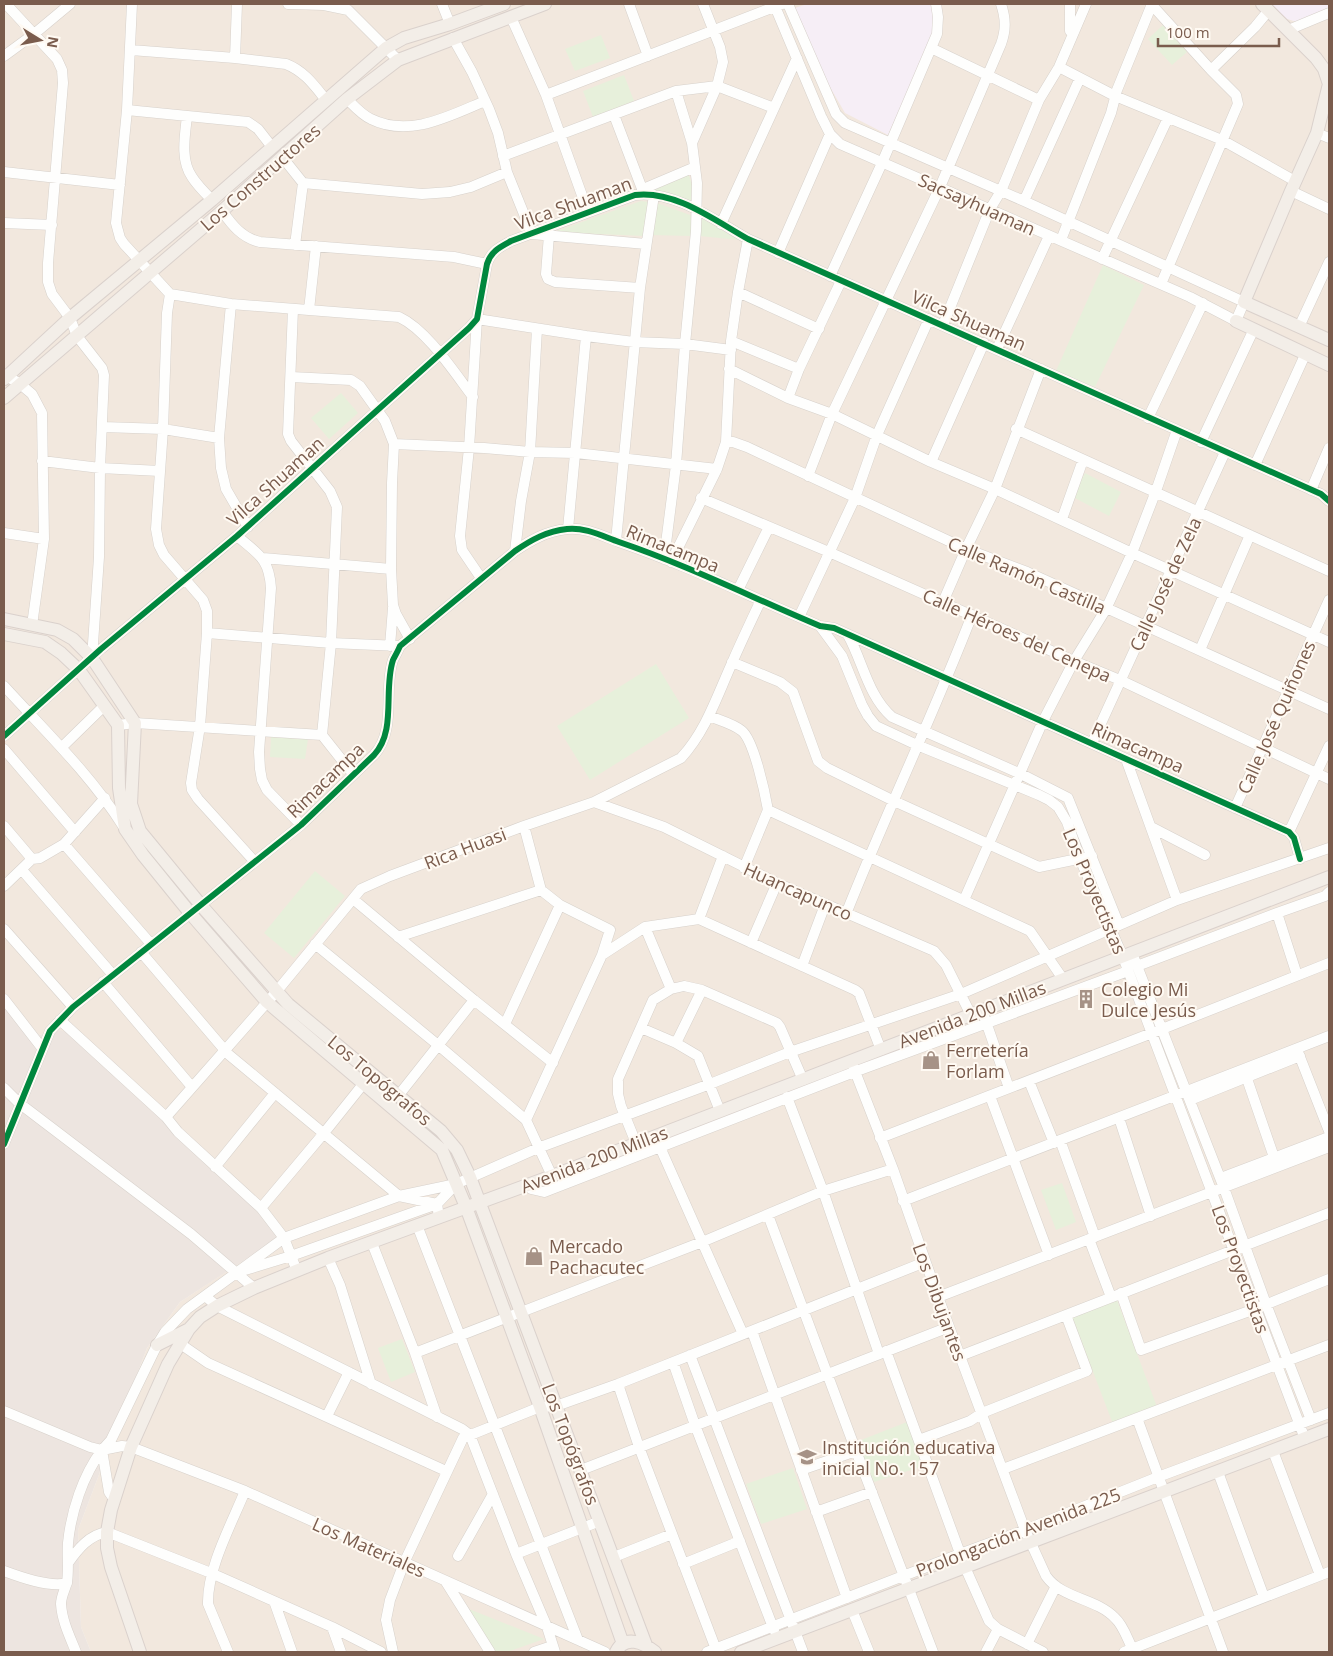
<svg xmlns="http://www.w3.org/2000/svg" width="1333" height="1656" font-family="'Open Sans',sans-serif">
  <rect width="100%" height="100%" fill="#f9f5f0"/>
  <path fill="#f2e8de" d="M4 4H1329V1652H91L81 1627 78 1530 147 1348 180 1302 285 1233 60 1030 39 1035 4 1005Z"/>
  <path fill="#ede5e0" d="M4 1005 39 1035 60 1030 74 1035 286 1233 180 1302 147 1348 78 1530 81 1627 91 1652H4Z"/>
  <path fill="#f6eef6" d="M807 4H931L936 17 935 30 888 135 845 113 823 75 795 8Z
    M1270 4H1329V10L1297 22 1287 19Z"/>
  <path fill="#e7f0db" d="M1163 25 1187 52 1172 65 1148 39Z
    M601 35 610 58 575 71 565 49Z
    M624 75 634 101 593 117 583 91Z
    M688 173 693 187 694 203 647 190Z
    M641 201 650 202 644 236 554 232Z
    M657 203 693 216 691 236 651 235Z
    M701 218 739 240 700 236Z
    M1103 265 1144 285 1095 387 1056 371Z
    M341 393 358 413 329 439 311 418Z
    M1085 473 1121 492 1109 516 1073 497Z
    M656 664 689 718 590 780 557 726Z
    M271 737 308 739 305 759 270 757Z
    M315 871 345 896 294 958 264 933Z
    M1062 1183 1076 1222 1056 1230 1041 1190Z
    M1117 1300 1157 1407 1113 1424 1072 1317Z
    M402 1339 415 1372 391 1382 378 1348Z
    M907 1422 923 1466 874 1482 856 1442Z
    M793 1468 807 1509 761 1524 746 1484Z
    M469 1609 544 1639 507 1652H495Z"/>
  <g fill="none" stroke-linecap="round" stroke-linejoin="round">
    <g stroke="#d7d1cb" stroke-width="11">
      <path id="minor" d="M6 4 57 59 62 70 63 83 48 263V282L52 294 70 318 77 336 102 368 104 375 100 468 99 557 92 658
        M132 4 127 110 116 223 120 238 124 244 170 294 167 313 163 429 156 529 159 545 164 555 203 600 207 611V633L200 726 191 783 192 790 198 799 255 862
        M288 4 324 5 348 10 398 60
        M442 4 450 24
        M629 4 648 56
        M774 4 821 116 830 134 840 144 1190 297 1236 321 1244 302 1024 201 845 123 836 114 788 4
        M1070 4V31
        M1151 4 1211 70 1236 95 1238 104 1161 284
        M511 17 546 95 588 212
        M1288 30 1329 13
        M453 38 472 72 489 109 498 133 507 172 532 234 646 244
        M931 48 1039 100
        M131 50 235 58 286 64C304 71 314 85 326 100
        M4 56 34 34 70 4
        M235 58 237 4
        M1059 67 1115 96 1222 140 1295 181
        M1211 70 1255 27 1269 10
        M676 91 692 143
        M546 95 782 4
        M347 99C354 106 362 115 371 119 409 138 449 116 485 101
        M127 110 248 122 258 129 272 147
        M614 115 644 194
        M187 116C185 135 180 160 192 177 197 185 205 193 212 200
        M1317 133 1329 138
        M503 156 676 91 717 86 774 108
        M283 158 303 183 422 194 450 192 471 187 507 172
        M4 172 120 185
        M643 189 695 167
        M1291 191 1329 209
        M1024 201 1080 78
        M222 211C232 225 242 238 260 242L454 257 487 264
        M4 223 52 225
        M721 224 797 58
        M549 235 546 274 548 279 555 282 640 288
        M1061 240 1111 113 1117 90 1152 4
        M295 245 303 183
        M778 253 830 134
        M1102 259 1168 118
        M830 276 882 163 937 34 938 17 936 4
        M738 292 819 329
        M170 294 231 304 399 317C427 330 454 372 473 397
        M231 304 219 438 221 468 226 489 248 527
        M293 309 288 434 291 441 330 491 337 507 331 643 322 735 353 774
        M309 310 316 246
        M943 325 990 209 1001 191 1039 100 1059 67 1086 4
        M1299 327 1329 262
        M731 341 799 369
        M997 349 1049 236
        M729 369 788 398 832 414 931 462 995 489 1132 553 1329 642
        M4 375 19 383 32 394 42 413 44 539 32 625
        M291 377 351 380 360 386 385 421 394 444 392 483 391 569 393 605 396 614 410 639
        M788 398 799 369 841 281
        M1148 418 1203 303
        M103 427 163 429 219 438
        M1016 429 1329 571
        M726 442H733L747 447 966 549 1027 572 1329 709
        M1201 442 1253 331
        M394 444 484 448 530 452 576 453 717 469
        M42 461 100 468 160 471
        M931 462 984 343
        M1255 465 1305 355
        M808 476 832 414 940 187 1001 44C1006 30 1006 19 1001 4
        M1311 490 1329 448
        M701 498 829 552 1074 661 1120 680 1329 779
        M1062 519 1083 460
        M568 529 586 336
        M4 533 44 539
        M237 536C259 555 269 558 271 588L259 752 260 769 262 780 267 790 301 825
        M616 541 640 288 654 195
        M515 551 521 501 530 452 537 329
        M263 558 391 569
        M664 559 676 465 685 344 696 231 697 183 692 143 717 86 723 62 720 47 703 4
        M671 562 717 469 726 442 731 341 738 292 748 239
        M481 578 462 550 460 536 469 448 477 319 586 336 634 342 685 344 731 350
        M738 590 769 527
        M943 602 966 549 995 489 1041 369
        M799 617 855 498 877 435 929 319
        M820 626 842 656 862 705 868 716 876 726 917 745 1039 795 1049 800 1058 807 1067 822 1080 859 1123 957 1305 1439
        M207 633 331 643 400 646
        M848 635C863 662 868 696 892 717L1021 774 1068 798 1119 925
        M390 646 393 608
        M1200 650 1250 535
        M732 662 780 682 793 692 818 761 827 768 894 801 1039 867 1092 856
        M4 686C45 731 90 774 123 826
        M709 716C719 720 734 724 742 731 754 741 765 793 768 810L1030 931 1063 979
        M118 725 135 723 322 735
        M4 736 101 649 237 536 469 328 477 319 487 264C491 251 500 247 511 241L635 195C675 190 714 220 748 239L1321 494 1329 501
        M1092 743 1225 452
        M62 747 104 706
        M4 749 75 832
        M1126 759 1177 900
        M594 802 664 827 777 883 934 951 946 965 971 1015
        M1235 808 1329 600
        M4 826 32 859
        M524 826 541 890 560 905 610 930 602 955 526 1120 552 1176
        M1151 827 1205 855
        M1289 832 1329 746
        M64 844 151 944
        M744 868 768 810
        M22 870 113 975
        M4 886 32 859 40 858 64 844 105 798
        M353 899 474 1000 553 1063
        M964 900 1043 721 1074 661 1106 609 1132 553 1156 491 1177 430
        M846 914C886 813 933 716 972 615
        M699 919 723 856
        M645 927 671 989
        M4 929 73 1007
        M398 937 541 890
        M751 943 777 883
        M315 944 438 1045 526 1120
        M141 952 228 1054 275 1093 399 1196 437 1204 439 1217
        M1132 953 1224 1188 1266 1304 1311 1420
        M602 955 645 927 699 919 855 990 859 993 881 1050
        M802 966 825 905
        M1137 966 1277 913
        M1297 975 1277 913 1325 896 1329 892
        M103 982 192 1087
        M4 999 42 1048
        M984 1016 1009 1088
        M60 1020 166 1117 178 1132 261 1208 284 1238 297 1271
        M505 1024 560 905
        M641 1028 676 1043 698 1056 720 1111
        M676 1043 702 990
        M1298 1052 1329 1131
        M851 1061 893 1169 938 1297 1025 1530 1046 1576C1062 1599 1096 1598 1115 1618 1123 1625 1127 1638 1132 1648
        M1245 1073 1276 1163
        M1029 1081 1054 1143
        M4 1088 19 1103 191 1234 254 1288
        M398 1096 474 1000
        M990 1096 1049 1255
        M787 1097 823 1191 879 1354
        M1190 1100 1300 1056
        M166 1117 277 991 361 889 390 876 524 826 594 802 681 758C706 731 717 696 732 663 741 642 751 621 761 600
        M1119 1118 1151 1216
        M880 1138 1152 1033 1329 963
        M1060 1140 1095 1237
        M4 1144 50 1031 73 1007 301 825 374 755C397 730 383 690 393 660 395 656 398 651 400 646L515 551C531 540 547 531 567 529 585 527 602 536 619 542 687 565 753 598 820 626L834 628 1289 832 1294 838 1300 859
        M215 1167 275 1093
        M1221 1178 1329 1137
        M528 1184 531 1189 544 1192 854 1072 1128 971
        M903 1201 1329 1036
        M261 1208 324 1133 368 1078
        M768 1215 856 1451 933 1652
        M417 1225 578 1640
        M1089 1239 1111 1297
        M372 1243 415 1353 437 1417
        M328 1258 340 1285 371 1384
        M245 1270 291 1256 437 1204 456 1184
        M1121 1293 1141 1350 1255 1309 1329 1279
        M205 1296 217 1306 462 1429 470 1435 516 1554 547 1627 555 1652
        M938 1297 1329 1147
        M752 1331 847 1598
        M743 1334 660 1147 636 1143 621 1106 618 1094V1079L653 1000 671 989 684 986 702 990 777 1023 780 1027 803 1080
        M179 1343 208 1363 446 1471
        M886 1351 965 1567 989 1621 998 1629 1043 1652
        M415 1353 702 1242 823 1191 893 1169
        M690 1355 803 1652
        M960 1356 1329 1213
        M673 1362 695 1425 774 1630
        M618 1384 639 1447 717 1652
        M4 1411 90 1447 102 1450 122 1446 131 1447 245 1491 605 1652
        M327 1416 349 1372
        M1137 1418 1223 1652
        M919 1440 970 1421 982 1413 1087 1371 1066 1315
        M1273 1451 1320 1575
        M1003 1469 1329 1345
        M581 1470 949 1327
        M801 1470 856 1451
        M1218 1472 1264 1597
        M114 1499 109 1492 102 1450 111 1440 157 1345 165 1332 187 1309 284 1238 399 1196 456 1184 538 1148 710 1084 790 1052 961 994 1177 900 1329 848
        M816 1512 872 1492
        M516 1554 600 1521
        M458 1556 493 1494
        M614 1557 672 1534
        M68 1563C78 1549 89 1535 107 1532L211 1573 332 1627 381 1652
        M683 1564 740 1541
        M4 1571C20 1577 50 1588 67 1583
        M446 1582 490 1652
        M274 1601 292 1652
        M852 1610 869 1652
        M332 1627 341 1652
        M1027 1644 1056 1586
        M76 1652C70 1637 62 1621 61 1604 61 1596 65 1590 67 1582 69 1569 67 1556 68 1543 71 1512 83 1475 102 1450
        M228 1652 208 1604C207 1569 231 1525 245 1491
        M393 1652 386 1620 390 1600 404 1563 463 1438 540 1407 556 1406 618 1384 925 1262
        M534 1652 552 1646
        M707 1652 960 1554 1025 1530 1158 1477 1329 1413
        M986 1652 998 1629
        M1124 1652 1329 1572"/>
    </g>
    <g stroke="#dad1cc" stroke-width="14">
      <path id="major" d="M1262 4 1316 58 1324 69 1329 84 1317 133 1291 191 1244 302 1329 340
        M1236 321 1329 365
        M4 379 70 318 212 200 386 48 404 38 450 24 504 4
        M4 398 222 211 347 99 398 60 545 4
        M4 619 57 630 73 639 92 658 135 723 131 804 140 831 200 904 288 1004 441 1131 457 1150 470 1177 646 1645
        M4 634 45 642 61 653 79 670 118 725 119 788 125 829 143 855 190 913 267 1002 442 1150 466 1207 540 1407 623 1644
        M157 1345 187 1330
        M140 1652 111 1567 107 1548V1532L111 1510 131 1447 168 1364 189 1329 200 1317 217 1306 254 1288 328 1258 552 1176 1329 877
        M616 1652C625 1634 644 1643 655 1652
        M741 1652 1329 1429"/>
    </g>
    <use href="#minor" stroke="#fefefd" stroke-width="10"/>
    <use href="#major" stroke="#f3eee8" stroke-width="12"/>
    <g stroke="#fffaf3" stroke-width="9">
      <path id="cycleway" d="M4 736 101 649 237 536 469 328 477 319 487 264C491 251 500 247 511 241L635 195C675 190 714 220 748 239L1321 494 1329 501
        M4 1144 50 1031 73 1007 301 825 374 755C397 730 383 690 393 660 395 656 398 651 400 646L515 551C531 540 547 531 567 529 585 527 602 536 619 542 687 565 753 598 820 626L834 628 1289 832 1294 838 1300 859"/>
    </g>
    <use href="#cycleway" stroke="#00873e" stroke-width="6"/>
  </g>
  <defs>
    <g id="building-bare" transform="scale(1.5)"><path d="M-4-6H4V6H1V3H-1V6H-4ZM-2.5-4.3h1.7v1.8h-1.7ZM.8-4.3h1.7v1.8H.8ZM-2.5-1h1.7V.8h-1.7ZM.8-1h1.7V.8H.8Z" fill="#a69286" stroke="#fffaf3" stroke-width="2.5" paint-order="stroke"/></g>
    <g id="shop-bare" transform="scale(1.5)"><path d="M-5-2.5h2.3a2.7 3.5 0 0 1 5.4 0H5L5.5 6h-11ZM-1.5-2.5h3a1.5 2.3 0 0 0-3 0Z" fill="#a69286" stroke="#fffaf3" stroke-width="2.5" paint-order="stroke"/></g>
    <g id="school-bare" transform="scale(1.5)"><path d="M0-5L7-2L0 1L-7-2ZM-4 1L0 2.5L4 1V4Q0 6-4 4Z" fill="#a69286" stroke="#fffaf3" stroke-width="2.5" paint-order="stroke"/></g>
  </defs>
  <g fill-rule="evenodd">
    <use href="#building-bare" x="1086" y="999"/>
    <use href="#shop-bare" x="931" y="1060"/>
    <use href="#shop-bare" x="534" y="1256"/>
    <use href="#school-bare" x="807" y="1457"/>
  </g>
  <g text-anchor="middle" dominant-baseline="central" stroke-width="4" stroke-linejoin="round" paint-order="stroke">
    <g font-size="18" fill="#7a5c4d" stroke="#fffaf3">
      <text transform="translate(260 177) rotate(-41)">Los Constructores</text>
      <text transform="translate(573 203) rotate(-20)">Vilca Shuaman</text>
      <text transform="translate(977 204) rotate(24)">Sacsayhuaman</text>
      <text transform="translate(969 320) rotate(24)">Vilca Shuaman</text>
      <text transform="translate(275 481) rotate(-42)">Vilca Shuaman</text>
      <text transform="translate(673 548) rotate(22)">Rimacampa</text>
      <text transform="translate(1027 575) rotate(23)">Calle Ramón Castilla</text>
      <text transform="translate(1165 584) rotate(-65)">Calle José de Zela</text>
      <text transform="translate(1017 635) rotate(24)">Calle Héroes del Cenepa</text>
      <text transform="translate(1276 717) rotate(-66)">Calle José Quiñones</text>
      <text transform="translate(1138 747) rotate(24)">Rimacampa</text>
      <text transform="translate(325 780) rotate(-44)">Rimacampa</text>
      <text transform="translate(465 848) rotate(-21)">Rica Huasi</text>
      <text transform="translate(798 891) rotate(24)">Huancapunco</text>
      <text transform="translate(1095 891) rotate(67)">Los Proyectistas</text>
      <text transform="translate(972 1014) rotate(-21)">Avenida 200 Millas</text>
      <text transform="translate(380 1080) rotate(40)">Los Topógrafos</text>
      <text transform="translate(594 1159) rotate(-21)">Avenida 200 Millas</text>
      <text transform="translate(1241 1269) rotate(70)">Los Proyectistas</text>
      <text transform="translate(940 1302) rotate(70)">Los Dibujantes</text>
      <text transform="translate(571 1444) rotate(69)">Los Topógrafos</text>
      <text transform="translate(1018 1532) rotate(-21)">Prolongación Avenida 225</text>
      <text transform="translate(369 1547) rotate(24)">Los Materiales</text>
    </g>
    <g font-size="18" fill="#7a5c4d" stroke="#fffaf3" text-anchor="start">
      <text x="1101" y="989">Colegio Mi<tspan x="1101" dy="21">Dulce Jesús</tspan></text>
      <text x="946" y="1050">Ferretería<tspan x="946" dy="21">Forlam</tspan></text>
      <text x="549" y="1246">Mercado<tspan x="549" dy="21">Pachacutec</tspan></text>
      <text x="822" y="1447">Institución educativa<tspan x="822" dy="21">inicial No. 157</tspan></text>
    </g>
  </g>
  <rect width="1333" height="1656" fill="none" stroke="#7a5c4d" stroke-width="10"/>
  <g transform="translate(40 40) rotate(100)" stroke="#fffaf3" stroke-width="4" paint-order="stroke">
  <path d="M0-4L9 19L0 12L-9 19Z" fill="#7a5c4d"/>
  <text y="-8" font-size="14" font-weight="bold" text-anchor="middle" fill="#7a5c4d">N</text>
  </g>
  <path d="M1158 38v8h121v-8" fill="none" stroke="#7a5c4d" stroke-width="2.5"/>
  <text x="1166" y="38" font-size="15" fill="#7a5c4d" stroke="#fffaf3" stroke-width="4" paint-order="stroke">100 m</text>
</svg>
